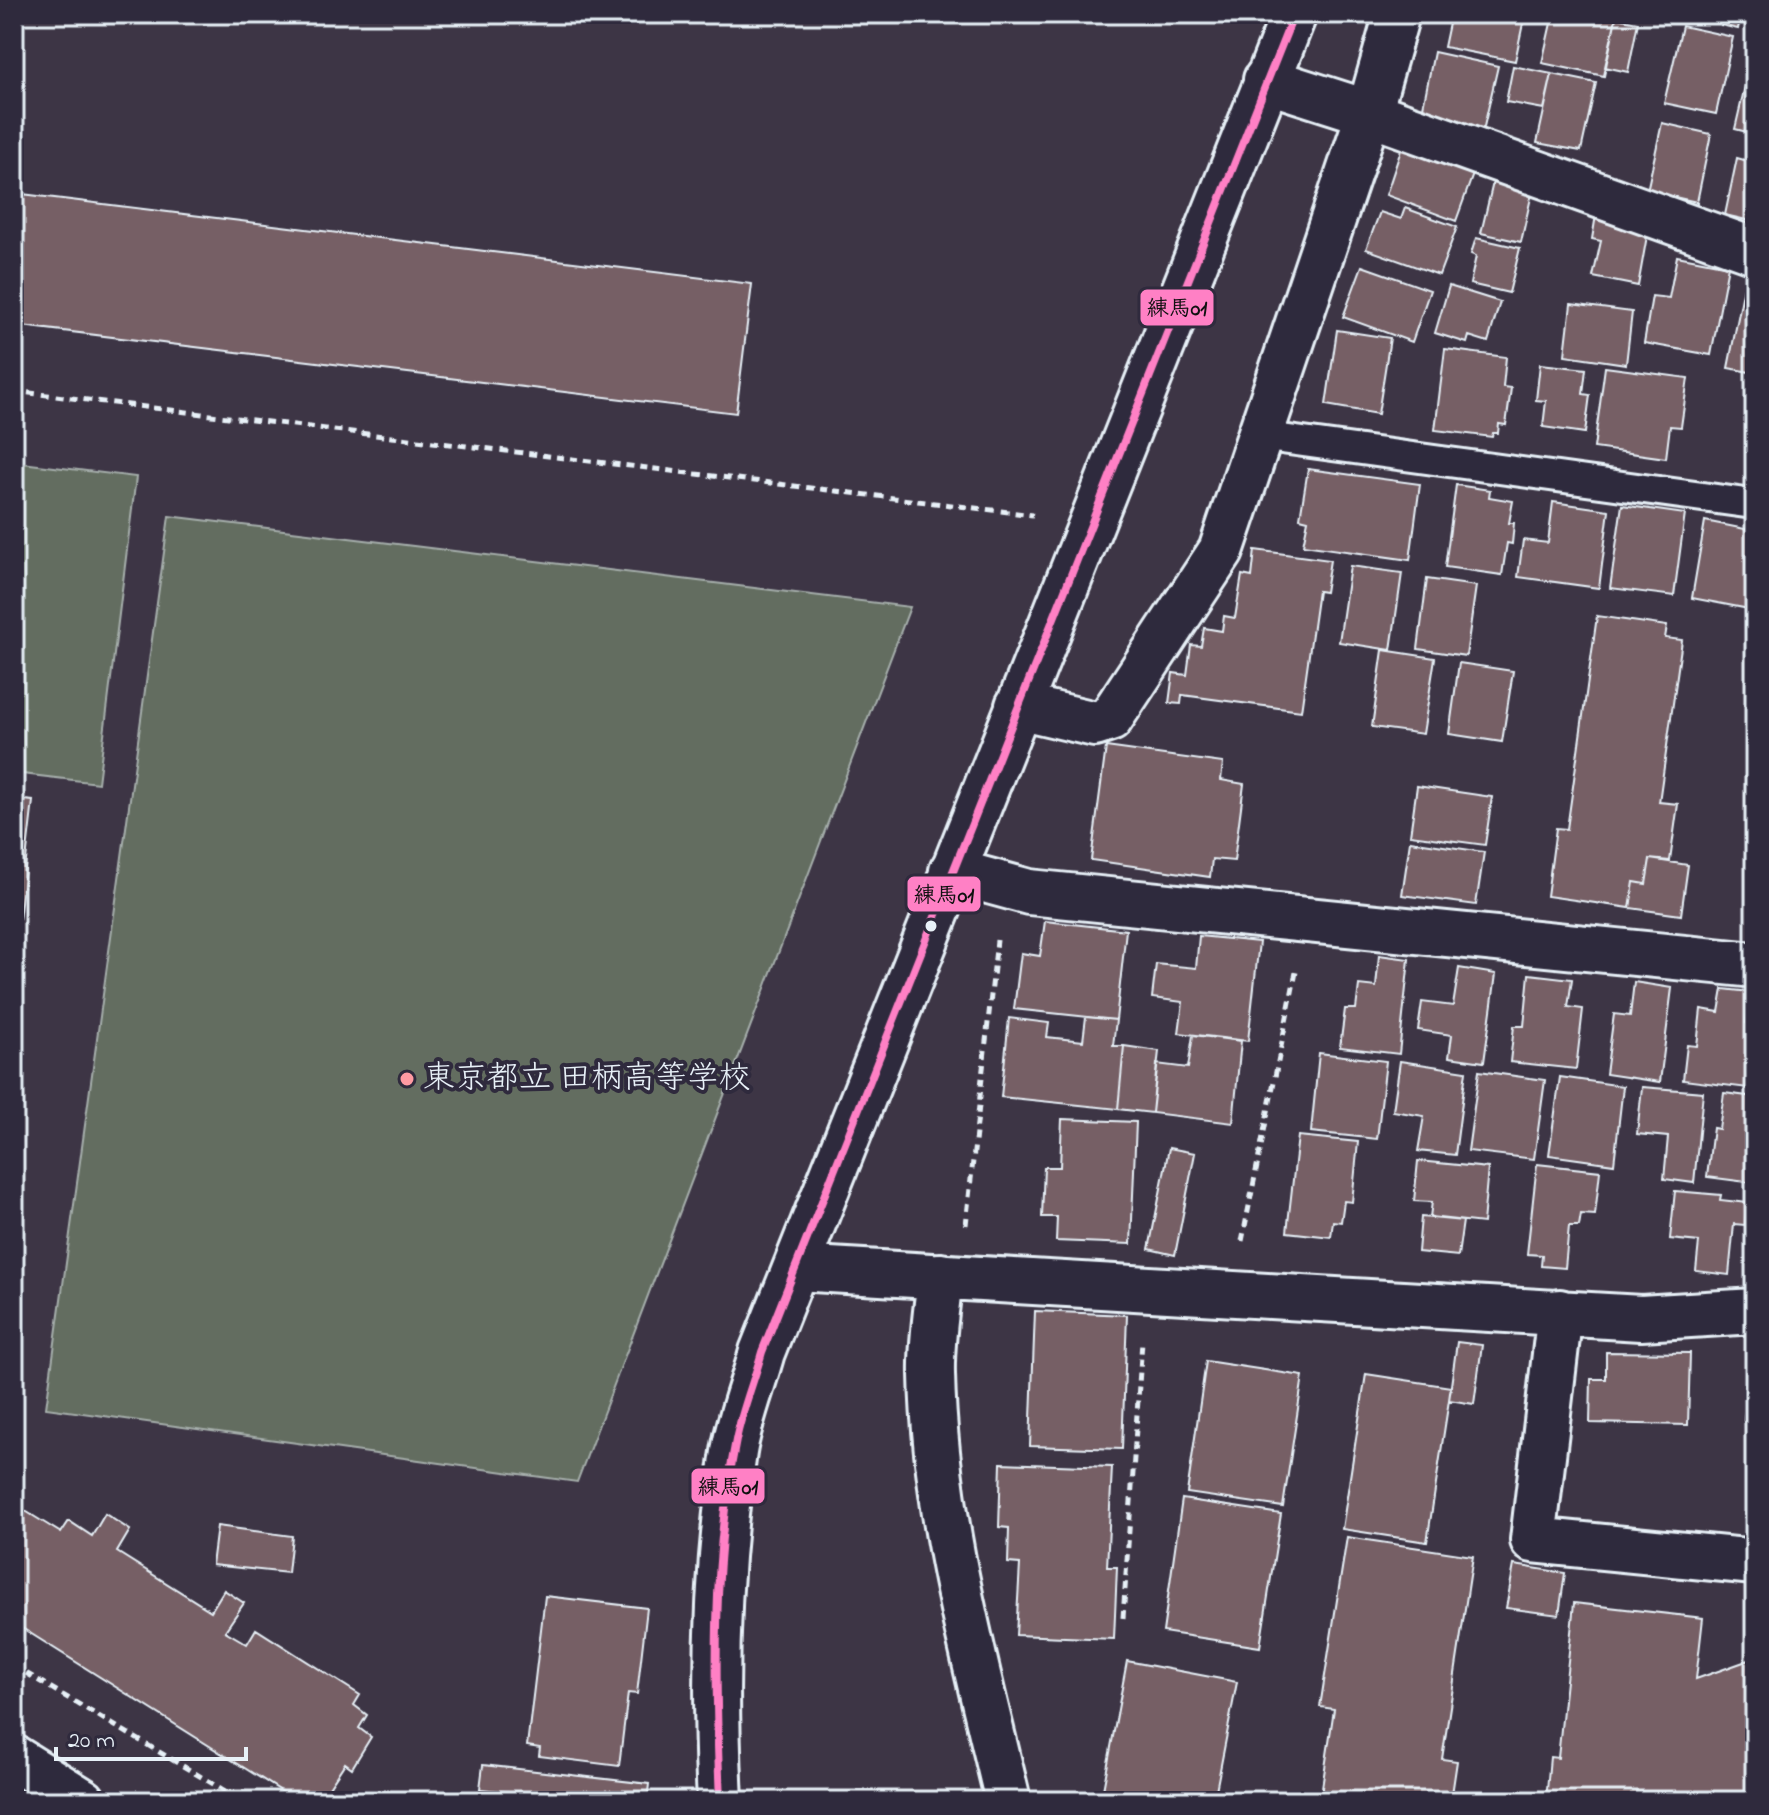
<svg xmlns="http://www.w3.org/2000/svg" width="1769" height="1815" font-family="'Indie Flower','Klee One',sans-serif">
  <rect width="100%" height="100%" fill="#3d3545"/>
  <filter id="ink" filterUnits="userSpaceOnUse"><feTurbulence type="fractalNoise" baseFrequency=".0125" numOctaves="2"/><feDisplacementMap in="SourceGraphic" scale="16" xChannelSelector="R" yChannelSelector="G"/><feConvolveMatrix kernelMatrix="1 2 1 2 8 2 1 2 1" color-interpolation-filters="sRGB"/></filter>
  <g filter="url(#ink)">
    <path fill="#646d60" stroke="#a6afac" stroke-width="2" d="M14 462 136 477 98 783 14 773Z
      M169 516 910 607 577 1482 46 1408Z"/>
    <path fill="#765f65" stroke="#e8f1f8" stroke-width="2" d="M1451 14H1525L1515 61 1444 47Z
      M1553 14H1598L1616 18 1604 76 1542 63Z
      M1723 14H1741L1738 29 1721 25Z
      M1616 18 1638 22 1628 72 1605 67Z
      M1682 26 1733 37 1716 114 1664 103Z
      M1434 52 1498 66 1483 131 1421 117Z
      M1513 66 1552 74 1544 109 1506 102Z
      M1748 73 1755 74V134L1735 129Z
      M1552 74 1596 83 1581 151 1537 143Z
      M1662 123 1711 134 1697 202 1647 191Z
      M1405 138 1477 163 1456 221 1386 195Z
      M1737 158 1755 163V222L1725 215Z
      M1495 174 1534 184 1521 242 1481 233Z
      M14 193 752 284 736 413 14 325Z
      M1405 208 1457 227 1439 275 1366 249 1380 212 1401 219Z
      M1597 209 1650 219 1638 286 1593 277 1601 241 1592 239Z
      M1476 238 1520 248 1509 293 1470 284 1476 256 1471 254Z
      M1677 256 1728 266 1711 355 1644 343 1652 296 1669 298Z
      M1362 266 1430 290 1412 342 1343 317Z
      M1746 277 1755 279V373L1728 368Z
      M1449 286 1500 302 1488 342 1469 336 1467 343 1435 333Z
      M1571 304 1632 312 1626 364 1565 355Z
      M1337 330 1390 338 1378 414 1326 405Z
      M1445 349 1506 357 1503 387 1511 388 1506 425 1499 424 1498 433H1493L1492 437 1435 430Z
      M1540 364 1586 369 1583 394 1590 395 1585 433 1543 427 1546 401 1536 400Z
      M1605 367 1688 378 1681 427 1670 426 1666 458 1594 448Z
      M1308 469 1420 484 1410 560 1303 545 1308 520 1300 518Z
      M1456 485 1490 490 1489 497 1513 501 1509 523H1514L1512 544 1507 543 1502 575 1445 567Z
      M1553 502 1609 510 1599 588 1518 577 1523 540 1548 543Z
      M1622 505 1685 514 1674 596 1610 588Z
      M1705 521 1755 531V580L1749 609 1692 598Z
      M1255 550 1330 560 1325 592 1318 591 1301 711 1182 695 1181 704 1169 703 1173 673 1187 675 1191 645 1201 646 1204 628 1222 631 1224 616 1235 618 1242 575 1252 577Z
      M1350 566 1402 573 1391 650 1339 642Z
      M1427 579 1476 586 1466 656 1418 649Z
      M1597 616 1667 626 1665 638 1682 640 1659 802 1678 804 1670 861 1650 859 1646 884 1634 882 1630 908 1547 896 1556 828 1567 829Z
      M1383 650 1435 658 1423 734 1372 727Z
      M1459 663 1513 671 1502 742 1449 734Z
      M1106 747 1223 763 1221 780 1244 784 1234 861 1212 859 1210 877 1091 860Z
      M1417 786 1492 797 1485 845 1410 835Z
      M14 799 33 801 14 963Z
      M1410 841 1484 852 1476 905 1402 895Z
      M1650 859 1688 865 1681 915 1630 908 1634 882 1646 884Z
      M1045 921 1126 930 1116 1020 1014 1009 1021 953 1040 956Z
      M1199 936 1259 942 1248 1041 1179 1033 1183 1002 1152 998 1156 964 1196 968Z
      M1379 955 1409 959 1399 1054 1340 1047 1345 1009H1356L1359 985 1376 987Z
      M1459 968 1496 974 1484 1062 1449 1057 1452 1035 1418 1030 1422 1002 1453 1006Z
      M1529 974 1572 979 1568 1007 1583 1009 1576 1069 1510 1062 1514 1026H1524Z
      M1634 982 1672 988 1660 1082 1606 1074 1614 1014 1630 1016Z
      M1723 989 1750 992 1746 1023 1755 1024V1029L1748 1088 1683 1080 1687 1045 1697 1046 1701 1009 1719 1012Z
      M1086 1017 1116 1020 1113 1046H1124L1118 1109 1001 1097 1009 1018 1049 1023 1047 1037 1083 1041Z
      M1193 1035 1241 1041 1233 1123 1152 1113 1157 1064 1188 1068Z
      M1124 1046 1159 1051 1152 1113 1118 1109Z
      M1319 1053 1386 1061 1377 1139 1311 1132Z
      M1400 1061 1466 1071 1455 1155 1418 1151 1424 1116 1393 1111Z
      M1479 1071 1545 1080 1534 1159 1468 1151Z
      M1560 1077 1623 1086 1614 1164 1549 1155Z
      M1642 1087 1703 1092 1694 1183 1664 1179 1668 1137 1637 1134Z
      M1724 1093 1755 1097V1183L1707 1177 1713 1128 1719 1129Z
      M1062 1119 1136 1122 1131 1244 1056 1241 1057 1217H1042L1044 1167H1060Z
      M1298 1136 1358 1142 1352 1202 1344 1201 1341 1222 1333 1221 1331 1237 1287 1232Z
      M1169 1148 1195 1153 1175 1255 1149 1249Z
      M1418 1161 1488 1168 1483 1223 1430 1217 1432 1202 1414 1201Z
      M1537 1164 1600 1171 1595 1215 1581 1214 1579 1226H1569L1565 1268 1541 1266 1542 1255 1527 1254Z
      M1675 1191 1721 1195 1720 1200 1747 1203 1745 1225 1734 1224 1729 1275 1696 1271 1699 1242 1670 1239Z
      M1421 1217 1463 1221 1458 1256 1418 1252Z
      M1035 1311 1127 1315 1122 1449 1030 1446Z
      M1753 1337 1755 1338V1421L1744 1420Z
      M1457 1342 1482 1345 1474 1404 1449 1400Z
      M1606 1352 1690 1353 1688 1425 1590 1423 1591 1379H1606Z
      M1206 1361 1303 1376 1283 1507 1187 1493Z
      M1366 1374 1451 1387 1427 1542 1342 1529Z
      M1001 1463 1112 1467 1107 1567H1117L1114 1639 1016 1635 1020 1564 1008 1563 1009 1528 999 1527Z
      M1182 1499 1281 1514 1260 1647 1163 1632Z
      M14 1504 61 1533 69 1521 92 1536 105 1514 130 1530 117 1552 211 1611 224 1590 244 1603 225 1631 247 1644 256 1629 360 1695 354 1705 367 1715 359 1728 371 1737 352 1768 345 1763 320 1801H297L14 1623Z
      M217 1526 292 1536 288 1573 212 1565Z
      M1347 1537 1473 1556 1442 1759 1457 1761 1451 1801H1320L1334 1709 1320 1707Z
      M1514 1565 1565 1573 1559 1615 1506 1608Z
      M545 1596 647 1608 637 1694 628 1693 619 1766 539 1756 540 1748 527 1746Z
      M1574 1603 1703 1618 1696 1679 1755 1658V1798L1738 1796 1737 1801H1546L1550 1757 1558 1758Z
      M1127 1661 1237 1682 1214 1801H1101Z
      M483 1765 649 1784 647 1801H507L508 1792 480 1789Z"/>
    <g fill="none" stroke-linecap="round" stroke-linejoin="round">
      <g stroke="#e8f1f8" stroke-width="34">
        <path id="service" d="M1260 436 1753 504"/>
      </g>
      <g stroke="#e8f1f8" stroke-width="50">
        <path id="minor" d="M1266 80 1369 113 1755 251
          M1018 706 1095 724 1110 719 1221 551 1369 113 1397 14
          M952 871 1029 892 1755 965
          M796 1268 1641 1318 1755 1311
          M940 1276C937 1308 931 1342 932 1374 935 1519 975 1660 1008 1801
          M1560 1312 1533 1540 1755 1562"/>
      </g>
      <g stroke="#e8f1f8" stroke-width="50">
        <path id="tertiary" d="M14 1758 83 1801
          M720 1801C714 1684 716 1568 734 1452 739 1419 753 1385 762 1352L1294 14"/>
      </g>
      <path stroke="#e8f1f8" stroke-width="5" stroke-dasharray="8 6" stroke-linecap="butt" d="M14 391 1033 515
        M966 1225 997 940
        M1242 1241 1296 972
        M1123 1618 1142 1341
        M14 1666 242 1801"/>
      <use href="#service" stroke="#2f2a3d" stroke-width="28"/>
      <use href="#minor" stroke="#2f2a3d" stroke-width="44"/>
      <use href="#tertiary" stroke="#2f2a3d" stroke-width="44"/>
      <g stroke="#2f2a3d" stroke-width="14">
        <path id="bus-1" d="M720 1801C715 1682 712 1558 736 1440 742 1410 754 1381 762 1352L1294 14"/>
      </g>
      <use href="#bus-1" stroke="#ff80c5" stroke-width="8"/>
    </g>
  </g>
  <circle fill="#e8f1f8" stroke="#2f2a3d" stroke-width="3" cx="931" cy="926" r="7"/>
  <circle fill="#ff9aa2" stroke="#2f2a3d" stroke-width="3" cx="407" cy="1079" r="8"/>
  <g text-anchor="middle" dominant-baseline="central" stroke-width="8" stroke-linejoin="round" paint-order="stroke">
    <g font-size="32" fill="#e8f1f8" stroke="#2f2a3d" text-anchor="start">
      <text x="423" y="1079">東京都立 田柄高等学校</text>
    </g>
  </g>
  <g stroke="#2f2a3d" stroke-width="3">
    <rect x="1139" y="288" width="76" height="39" rx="8" fill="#ff80c5"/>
    <rect x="906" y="875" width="76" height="38" rx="8" fill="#ff80c5"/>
    <rect x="690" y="1467" width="76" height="38" rx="8" fill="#ff80c5"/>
  </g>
  <g font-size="22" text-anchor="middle" font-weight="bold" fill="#111">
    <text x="1177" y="315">練馬01</text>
    <text x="944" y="902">練馬01</text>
    <text x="728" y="1494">練馬01</text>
  </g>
  <rect width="1769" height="1815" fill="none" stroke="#2f2a3d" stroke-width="48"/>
  <rect x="24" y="24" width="1721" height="1767" fill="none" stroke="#e8f1f8" stroke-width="3" filter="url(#ink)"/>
  <path d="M56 1747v12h190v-12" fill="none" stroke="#e8f1f8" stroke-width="4"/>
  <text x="68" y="1747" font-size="24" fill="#e8f1f8" stroke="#2f2a3d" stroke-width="6" paint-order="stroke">20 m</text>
</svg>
